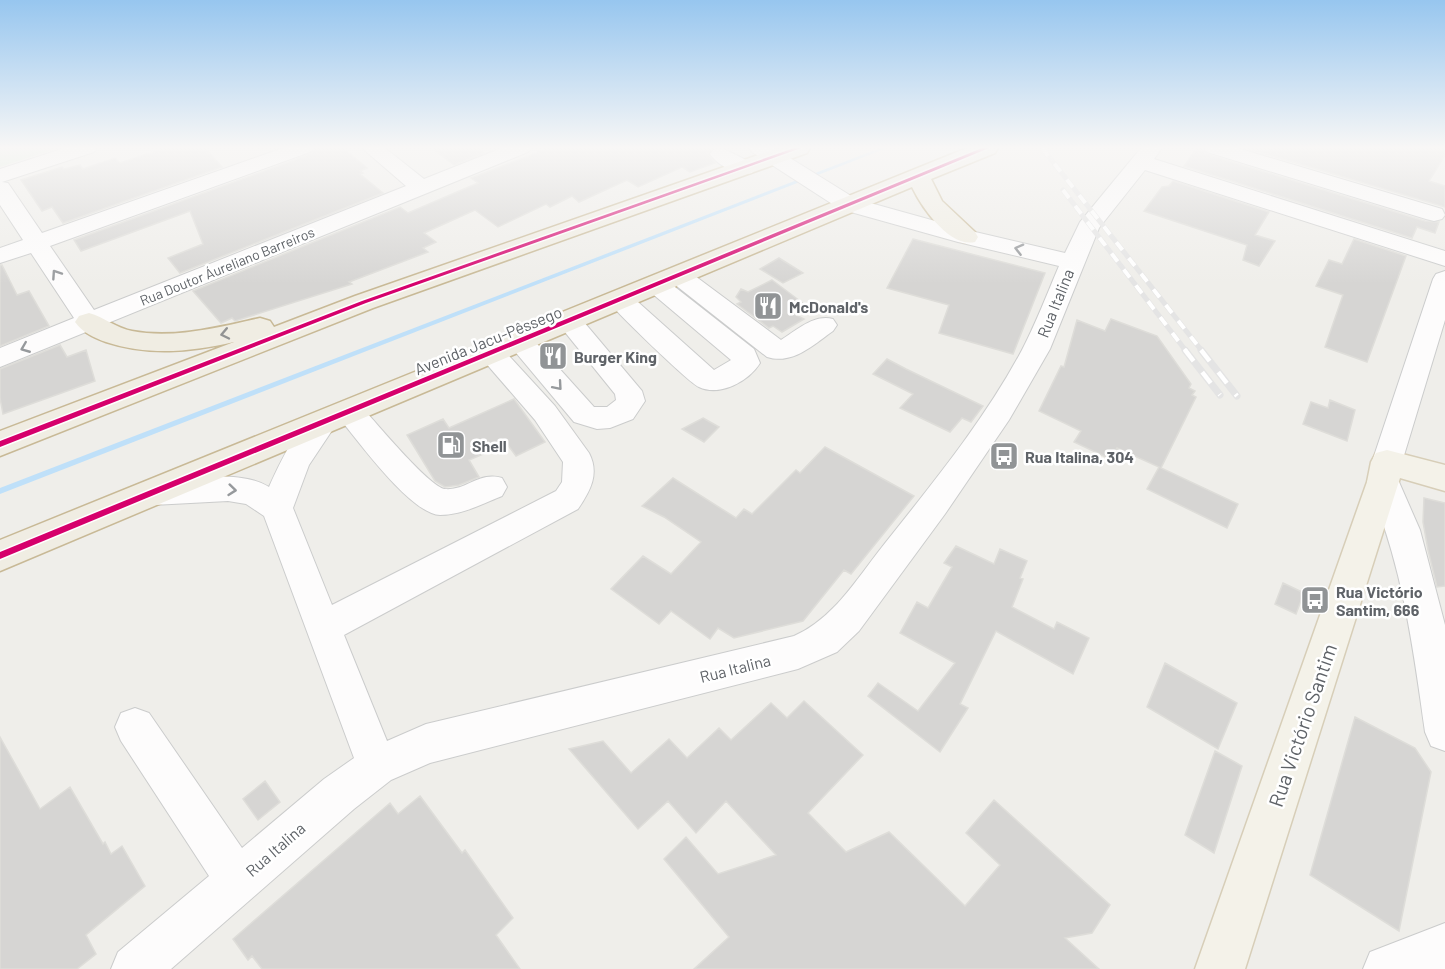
<svg xmlns="http://www.w3.org/2000/svg" width="1445" height="969" font-family="Barlow,sans-serif">
  <rect width="100%" height="100%" fill="#efeeea"/>
  <path fill="#d8ebd6" d="M0 148H58L0 167Z"/>
  <g fill="none" stroke-linecap="round" stroke-linejoin="round">
    <path fill="#bfe0f9" fill-rule="evenodd" d="M880 148H887L0 494V488Z"/>
  </g>
  <path fill="#d6d5d3" stroke="#deddd9" stroke-width="1.5" d="M165 148H205L222 167 63 223 52 207 42 211 21 180 62 167 64 169 80 165 83 169 115 158 120 163Z
    M315 148H343L367 168 360 171 363 173 360 174 383 193 180 273 168 258 203 244 190 211 81 251 74 240 311 154Z
    M432 148H477L484 153 454 165Z
    M549 148H712L708 154 715 163 690 172 682 167 638 187 627 180 579 202 572 196 550 207 546 204 498 227 475 210 424 233 436 242 423 248 428 252 349 282 352 284 235 321 232 318 221 323 193 291 400 207 408 213 478 183 471 178Z
    M1197 148H1202L1206 154 1425 221 1439 222 1435 233 1417 227 1412 238 1184 166Z
    M1246 148H1445V155L1429 181 1445 186V207Z
    M1173 181 1269 212 1255 235 1275 241 1259 266 1243 260 1247 245 1144 211 1162 187 1169 186Z
    M913 239 1045 273 1013 354 939 333 949 305 887 288Z
    M1354 239 1406 256 1367 362 1325 347 1343 295 1316 286 1329 260 1342 264Z
    M779 258 803 273 783 283 760 269Z
    M0 265H2L17 295 29 291 49 326 0 346Z
    M772 280 808 307 794 314 804 319 782 332 773 326 769 328 737 304 741 302 736 297 741 289 748 292Z
    M1111 319 1157 336 1191 384 1189 388 1195 391 1192 395 1196 397 1161 468 1238 504 1227 528 1147 489 1159 467 1117 448 1110 459 1074 442 1081 431 1039 411 1061 366 1064 367 1077 320 1105 331Z
    M60 345 67 357 86 350 95 381 3 414 0 398V369Z
    M887 359 906 369 983 406 971 422 962 418 950 432 900 408 913 394 873 374Z
    M514 399 545 442 516 456 507 444 469 460 479 477 459 485 445 487 435 481 407 435 443 419 449 428Z
    M1330 400 1355 410 1347 441 1303 424 1311 402 1328 408Z
    M703 418 719 427 704 442 682 429Z
    M825 447 914 496 851 574 844 570 803 621 734 638 718 628 710 639 671 611 659 624 611 589 643 556 671 574 701 542 664 517 642 506 673 478 736 518 744 509 752 514 796 470 800 473Z
    M1424 498 1445 503V586L1437 587 1428 550 1423 522Z
    M956 546 994 564 1000 549 1027 561 1020 578 1023 579 1012 607 1054 629 1057 622 1089 638 1073 674 996 631 960 704 968 708 940 752 868 696 878 683 918 711 955 663 900 633 917 602 928 608 952 567 944 563Z
    M1283 583 1304 593 1296 614 1275 604Z
    M1165 663 1237 703 1218 749 1147 707Z
    M804 701 863 755 808 813 846 852 889 832 965 906 1000 865 966 833 994 800 1110 905 1092 933 1065 938 1099 969H694L729 937 664 859 686 837 718 874 776 855 726 801 696 833 668 801 638 829 569 749 603 741 631 773 669 739 687 758 719 728 731 740 771 703 787 718Z
    M1355 717 1415 748 1431 772 1399 931 1310 875Z
    M0 737 40 809 70 787 103 844 105 842 111 854 122 846 145 886 86 935 96 954 77 969H0Z
    M1215 751 1242 766 1214 853 1185 835Z
    M265 781 280 802 258 820 243 799Z
    M420 796 462 853 465 850 513 918 496 935 520 969H262L252 956 248 960 233 939 390 803 398 814Z"/>
  <g fill="none" stroke-linecap="round" stroke-linejoin="round">
    <g stroke="#cbcccc" stroke-width="2">
      <path id="minor" d="M65 148H97L94 152 2 182 8 183 42 233 283 148H313L310 152 50 246 94 310 406 186 362 148H385L424 179 502 148H531L528 152 0 367V348L74 318 31 253 0 263V248L23 240 0 205V169Z
        M722 148 752 163 755 168 752 173C738 176 718 166 710 154L713 150Z
        M749 148H774L856 199 971 231 1065 253 1080 222 1141 148H1162L1154 159 1445 251V266L1145 170 1099 228 1050 349 1009 420 945 514 859 631 837 652 798 669 430 763 391 780 354 809 171 969H111L118 952 209 876 121 741 115 727 121 713 135 708 149 713 242 848 324 779 354 758 264 516 246 504 228 501 153 505 142 502 137 493 142 484 153 481C186 479 241 469 269 487 276 471 299 422 314 415 321 412 326 413 332 415L337 423 309 465 293 508 332 605 556 491 562 482 563 462 535 420 477 353 481 347 491 344 501 347 555 406 589 453C600 474 590 491 578 509L344 635 387 741 426 724 794 636C833 619 856 580 882 547 932 484 984 421 1022 350 1036 323 1047 294 1059 266L958 242 840 209 752 152Z
        M1204 148H1237L1442 209 1445 215 1442 219 1434 221 1426 219 1207 152Z
        M678 267 687 270 781 340C797 330 814 314 833 319L837 325 833 331C813 345 793 365 767 357L669 280 666 275 669 270Z
        M1445 271V320L1402 462 1398 470 1391 472 1399 482 1420 530 1445 625V751L1431 746 1425 732C1413 646 1402 562 1367 482L1372 473 1379 471 1372 462 1433 279 1436 274Z
        M657 277 666 280 754 349 760 363C749 381 720 397 699 387 689 383 615 311 607 300L611 294 620 292 629 294 714 370 731 360 648 290 644 285 648 280Z
        M569 313 578 315 642 391 645 401 633 419 610 428 597 429 574 422 507 342 510 336 520 333 530 336 594 407H607L616 400 615 394 556 321 560 315Z
        M350 402 360 405C374 420 429 487 445 489 466 491 479 471 502 478L507 487 502 496C482 504 462 515 440 515 411 514 359 442 340 419L335 412 340 405Z
        M1445 923V969H1363L1370 952Z"/>
    </g>
    <g stroke="#d7ceb8" stroke-width="3">
      <path id="major" d="M1387 450 1445 465V491L1400 478 1245 969H1195L1367 482 1371 462 1376 453Z"/>
    </g>
    <g stroke="#c8b996" stroke-width="3">
      <path id="highway" d="M778 148H810L807 153 373 308 0 456V431L234 342C190 352 149 356 106 342 94 338 82 332 75 322L79 316 89 313C104 317 116 328 132 331 174 339 219 327 260 318L270 321 274 327 355 296Z
        M967 148H998L995 153 931 179 942 201 975 232 978 237 975 242C950 248 922 208 912 187L0 571V540Z"/>
    </g>
    <use href="#minor" fill="#fdfcfc" fill-rule="evenodd"/>
    <use href="#major" fill="#f4f2e9" fill-rule="evenodd"/>
    <use href="#highway" fill="#f0ede3" fill-rule="evenodd"/>
    <g stroke="#e4e4e4" stroke-width="5">
      <path id="rail-far1" d="M1042 148 1202 351
        M1063 190 1186 351"/>
    </g>
    <g stroke="#e4e4e4" stroke-width="7">
      <path id="rail" d="M1185 350 1220 395
        M1201 350 1237 396"/>
    </g>
    <use href="#rail-far1" stroke="#fff" stroke-width="4" stroke-dasharray="10" stroke-linecap="butt"/>
    <use href="#rail" stroke="#fff" stroke-width="4.5" stroke-dasharray="14" stroke-linecap="butt"/>
    <g stroke="#fff" stroke-width="3">
      <path id="cycleway" d="M794 148H801L366 303 0 447V441L362 301Z
        M982 148H989L0 559V552Z"/>
    </g>
    <use href="#cycleway" fill="#d6006c" fill-rule="evenodd"/>
  </g>
  <defs><path id="oneway-chevron" d="M-2-3.5L2.5 0L-2 3.5" fill="none" stroke-width="1.6" stroke-linecap="round" stroke-linejoin="round" transform="scale(1.5)"/></defs>
  <g stroke="#96999c">
    <use href="#oneway-chevron" transform="translate(1019 249) rotate(-166)"/>
    <use href="#oneway-chevron" transform="translate(56 274) rotate(-124)"/>
    <use href="#oneway-chevron" transform="translate(25 348) rotate(158)"/>
    <use href="#oneway-chevron" transform="translate(558 386) rotate(49)"/>
    <use href="#oneway-chevron" transform="translate(232 490) rotate(6)"/>
  </g>
  <use stroke="#929393" href="#oneway-chevron" transform="translate(225 334) rotate(168)"/>
  <linearGradient id="sky" x2="0" y2="1"><stop stop-color="#97c6ef"/><stop offset="0.52" stop-color="#f8f7f6"/><stop offset="1" stop-color="#f8f7f6" stop-opacity="0"/></linearGradient>
  <rect width="1445" height="284" fill="url(#sky)"/>
  <defs>
    <g id="restaurant-square" transform="scale(1.5)"><rect x="-9" y="-9" width="18" height="18" rx="4" fill="#919496" stroke="#fff"/><path d="M-5-6h1v4h1v-4h1v4h1v-4h1v5L-1.5 .5V6h-2V.5L-5-1ZM5-6V6H3V1.5H1.5Q1.5-4 5-6Z" fill="#fff"/></g>
    <g id="fuel-square" transform="scale(1.5)"><rect x="-9" y="-9" width="18" height="18" rx="4" fill="#919496" stroke="#fff"/><path d="M-5.5-6h7V0h2V4h1.3V-2.5L3-4.5l.8-.8L6-3V5H2.5V1h-1V6h-7ZM-4.2-4.7v3.2H.2V-4.7Z" fill="#fff"/></g>
    <g id="bus-square" transform="scale(1.5)"><rect x="-9" y="-9" width="18" height="18" rx="4" fill="#919496" stroke="#fff"/><path d="M-5-6H5V4H4V6H2V4H-2V6H-4V4H-5ZM-3.5-4V0h7V-4ZM-3.5 1.2v1.5H-2V1.2ZM2 1.2v1.5H3.5V1.2Z" fill="#fff"/></g>
  </defs>
  <g fill-rule="evenodd">
    <use href="#restaurant-square" x="768" y="306"/>
    <use href="#restaurant-square" x="553" y="356"/>
    <use href="#fuel-square" x="451" y="445"/>
    <use href="#bus-square" x="1004" y="456"/>
    <use href="#bus-square" x="1315" y="600"/>
  </g>
  <g text-anchor="middle" dominant-baseline="central" stroke-width="5" stroke-linejoin="round" paint-order="stroke">
    <g font-size="14" fill="#5f6368" stroke="#fff">
      <text transform="translate(227 266) rotate(-22)">Rua Doutor Áureliano Barreiros</text>
    </g>
    <g font-size="16" fill="#5f6368" stroke="#fff">
      <text transform="translate(1055 303) rotate(-68)">Rua Italina</text>
      <text transform="translate(488 340) rotate(-22)">Avenida Jacu-Pêssego</text>
      <text transform="translate(735 668) rotate(-14)">Rua Italina</text>
      <text transform="translate(275 849) rotate(-41)">Rua Italina</text>
    </g>
    <g font-size="16" font-weight="bold" fill="#5f6368" stroke="#fff" text-anchor="start">
      <text x="789" y="306">McDonald's</text>
      <text x="574" y="356">Burger King</text>
      <text x="472" y="445">Shell</text>
      <text x="1025" y="456">Rua Italina, 304</text>
      <text x="1336" y="591">Rua Victório<tspan x="1336" dy="18">Santim, 666</tspan></text>
    </g>
    <g font-size="20" fill="#5f6368" stroke="#fff">
      <text transform="translate(1302 725) rotate(-71)">Rua Victório Santim</text>
    </g>
  </g>
</svg>
